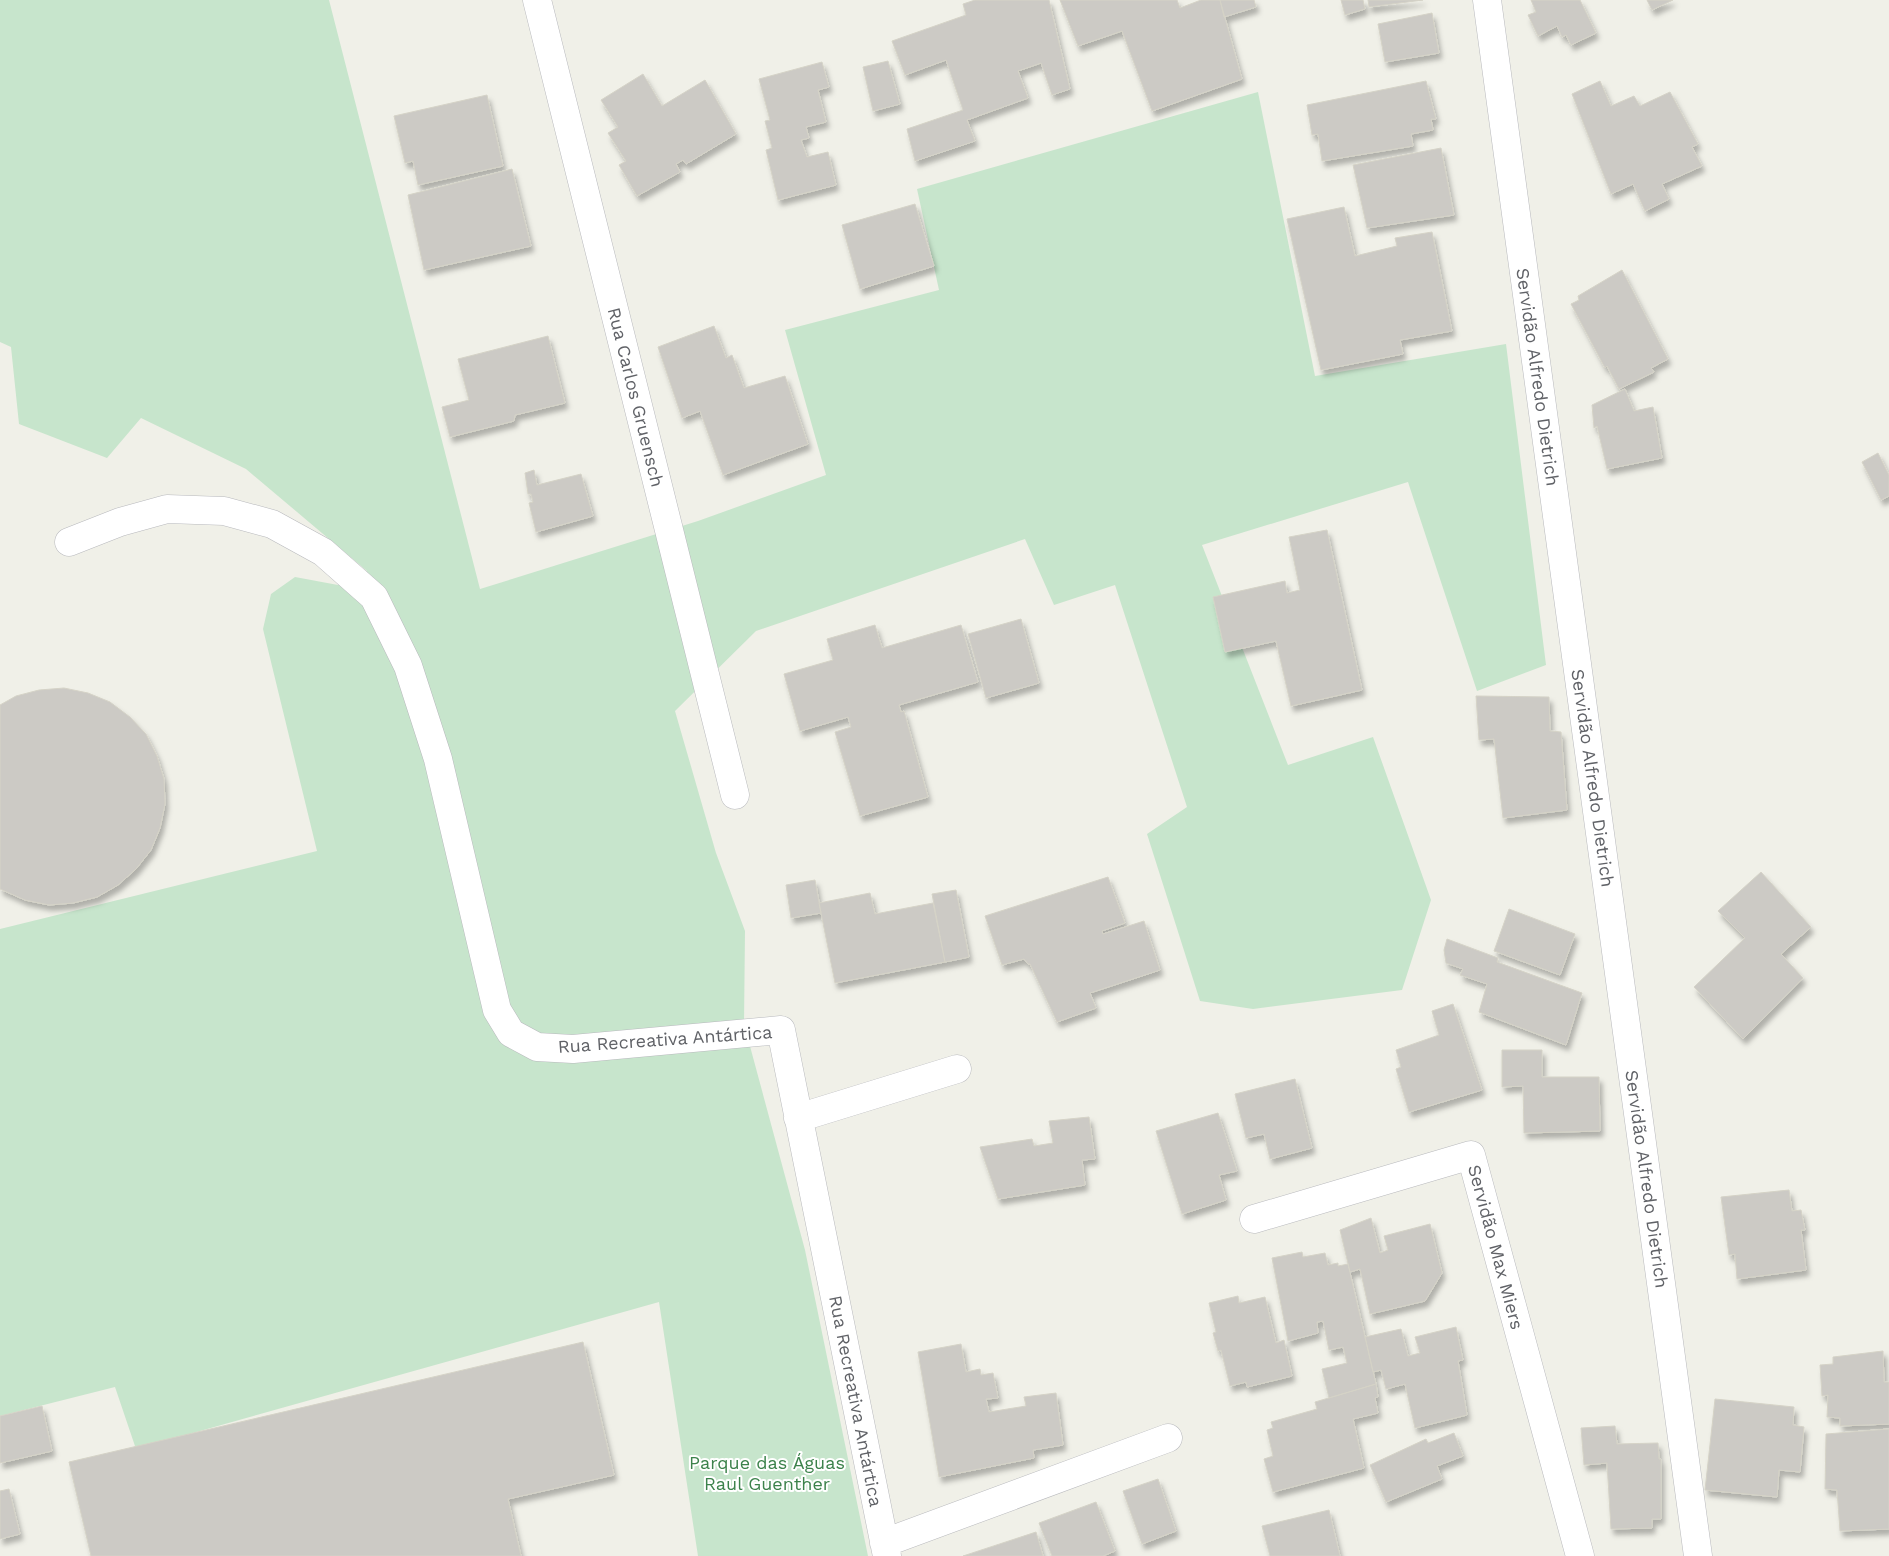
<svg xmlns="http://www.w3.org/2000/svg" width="1889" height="1556" font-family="'Work Sans',sans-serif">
  <defs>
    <filter id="shadow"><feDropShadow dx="3" dy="5.5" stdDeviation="2.5" flood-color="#0004"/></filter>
  </defs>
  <rect width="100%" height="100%" fill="#f0f0e8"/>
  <path fill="#c7e5cc" d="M0 0H329L480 589 698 521 826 475 785 330 939 290 917 189 1258 92 1315 376 1506 344 1546 665 1477 691 1408 482 1202 545 1288 765 1373 737 1431 900 1402 990 1253 1009 1200 1001 1147 834 1187 807 1115 585 1054 605 1025 539 756 631 675 711 716 853 745 931 744 1024 805 1250 868 1556H698L659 1302 136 1449 115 1387 0 1416V929L317 851 263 629 271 594 295 577 338 585 367 571 246 469 141 418 107 458 19 424 11 347 0 342Z"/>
  <path fill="#cccac5" stroke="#d5d3c7" filter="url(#shadow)" d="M975 0H1049L1070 89 1052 95 1041 63 1018 71 1028 98 967 120 975 141 915 161 907 129 963 110 946 60 905 75 892 41 966 15 963 4Z
    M1060 0H1177L1180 8 1201 0H1220L1242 79 1152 111 1122 31 1078 46Z
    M1220 0H1254L1256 7 1224 17Z
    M1341 0H1363L1365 9 1345 15Z
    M1368 0H1423L1369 7Z
    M1531 0H1580L1596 33 1571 45 1566 35 1562 37 1557 26 1538 36 1528 15 1536 12Z
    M1647 0H1673L1652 10Z
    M1432 13 1439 53 1385 62 1378 24Z
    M888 61 900 104 873 111 863 67Z
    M822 62 829 87 818 90 826 122 806 127 809 138 801 140 807 157 828 152 836 185 778 200 766 150 772 148 765 121 770 120 759 79Z
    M643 74 662 106 705 80 736 134 686 164 683 160 676 164 680 172 637 196 619 165 626 161 608 133 618 127 601 100Z
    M1426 81 1436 119H1431L1433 130 1411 134 1413 146 1322 161 1318 134 1312 135 1307 105Z
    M1600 81 1611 106 1634 96 1640 106 1670 92 1698 144 1692 147 1702 166 1662 184 1669 199 1645 211 1633 184 1611 194 1572 94Z
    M487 95 503 166 418 185 413 161 405 163 394 116Z
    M1441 148 1454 215 1367 228 1353 165Z
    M512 169 531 246 424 270 408 195Z
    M915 204 934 266 860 289 842 225Z
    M1344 207 1355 256 1397 246 1395 238 1432 232 1452 331 1400 340 1403 354 1321 370 1287 219Z
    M1622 270 1668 359 1651 368 1654 372 1619 389 1607 366 1605 368 1571 304 1579 300 1578 296Z
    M714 326 726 358 732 355 744 388 785 376 808 444 723 475 700 411 682 418 658 347Z
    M548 336 565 403 515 415 514 421 450 437 442 407 469 400 458 359Z
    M1625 389 1634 411 1653 407 1662 458 1607 469 1597 426 1594 428 1592 405Z
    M1878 453 1889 475V496L1881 500 1862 462Z
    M534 470 537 485 581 474 593 516 536 532 529 503 533 502 531 494H528L525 473Z
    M1327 530 1362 690 1291 706 1276 641 1225 652 1213 597 1285 581 1287 593 1300 590 1289 537Z
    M1021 619 1039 683 986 698 968 634Z
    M875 625 882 648 961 625 978 682 899 705 901 712 904 711 928 797 860 816 835 732 851 727 848 717 800 731 784 674 833 660 827 639Z
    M64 688 88 693 110 702 130 717 146 734 157 756 164 779 165 804 160 828 151 850 136 869 118 885 97 897 73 903 49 905 25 900 0 889V705L16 696 39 690Z
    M1476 696 1549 697 1550 731 1561 732 1567 810 1503 818 1494 739 1479 740Z
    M1761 872 1811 927 1781 954 1803 978 1743 1039 1694 987 1745 938 1718 911Z
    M1108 877 1125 923 1102 931 1103 934 1144 921 1160 970 1090 993 1096 1008 1057 1022 1030 964H1028L1024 959 1002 965 985 916Z
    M815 880 821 913 791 918 786 885Z
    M956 890 969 957 945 962 932 894Z
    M870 893 875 914 933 903 945 962 835 983 819 903Z
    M1509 909 1575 934 1560 975 1494 951Z
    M1447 939 1498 958 1497 962 1582 993 1566 1045 1479 1012 1487 984 1460 975 1463 969 1446 963 1444 950Z
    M1453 1004 1482 1090 1409 1112 1396 1069 1401 1067 1396 1050 1439 1035 1432 1011Z
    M1502 1050H1542V1077H1599L1600 1131 1524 1133 1523 1086 1502 1087Z
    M1295 1079 1312 1148 1270 1159 1264 1134 1246 1138 1235 1094Z
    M1218 1113 1237 1171 1219 1175 1226 1200 1182 1214 1156 1131Z
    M1089 1117 1095 1159 1082 1160 1085 1185 998 1199 980 1147 1032 1139 1034 1146 1053 1143 1049 1121Z
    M1789 1190 1792 1211 1801 1210 1805 1230H1801L1806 1270 1737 1279 1735 1254 1729 1255 1721 1197Z
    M1371 1218 1380 1253 1388 1250 1384 1236 1430 1224 1442 1273 1425 1301 1370 1314 1360 1269 1350 1272 1340 1230Z
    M1302 1252 1303 1257 1325 1253 1328 1265 1338 1263V1266L1348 1264 1376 1384 1329 1398 1322 1369 1347 1363 1343 1347 1329 1350 1323 1321 1317 1322 1318 1333 1288 1341 1272 1258Z
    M1238 1296 1239 1303 1265 1297 1276 1343 1284 1340 1292 1376 1247 1387 1246 1382 1230 1386 1221 1350 1218 1351 1213 1333 1216 1332 1209 1303Z
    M1456 1327 1463 1360 1458 1361 1467 1415 1415 1428 1405 1384 1386 1389 1381 1370 1373 1372 1365 1337 1401 1329 1408 1356 1420 1353 1415 1337Z
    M583 1342 614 1475 508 1499 521 1556H91L69 1462Z
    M961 1344 966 1372 980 1369 981 1375 993 1373 998 1398 986 1399 989 1412 1026 1406 1024 1397 1056 1393 1063 1445 1033 1450 1034 1458 939 1477 918 1352Z
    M1883 1351 1884 1382H1889V1424L1840 1426V1418L1827 1417 1828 1395 1822 1396 1820 1365 1833 1364V1357Z
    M1376 1384 1378 1397 1375 1398 1378 1413 1353 1419 1364 1468 1273 1492 1264 1459 1273 1456 1267 1430 1273 1428 1271 1422 1317 1409 1315 1402Z
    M1715 1399 1794 1407 1793 1425 1804 1427 1800 1472 1779 1470 1777 1497 1705 1490Z
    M42 1406 52 1451 0 1463V1416Z
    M1615 1426 1617 1444 1658 1443 1659 1459H1661V1519H1652V1528L1611 1529 1607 1463 1584 1465 1581 1428Z
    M1889 1429V1529L1840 1531 1837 1490 1825 1489 1826 1434Z
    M1454 1433 1463 1456 1437 1466 1442 1479 1386 1502 1370 1465 1426 1439 1428 1443Z
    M1158 1479 1176 1531 1142 1544 1123 1491Z
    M9 1489 20 1534 0 1539V1491Z
    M1096 1502 1115 1551 1103 1556H1052L1039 1523Z
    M1329 1510 1340 1556H1270L1262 1526Z
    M1036 1532 1043 1556H963Z"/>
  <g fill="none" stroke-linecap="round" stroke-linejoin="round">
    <g stroke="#b8b9bd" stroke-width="29">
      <path id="street" d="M537 0 735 795
        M1487 0 1698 1556
        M69 542 120 522 167 509 224 511 272 524 323 552 374 597 408 666 438 759 497 1010 511 1033 537 1047 573 1049 781 1030 887 1556
        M798 1118 957 1069
        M1254 1219 1471 1155 1580 1556
        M884 1543 1168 1438"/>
    </g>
    <use href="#street" stroke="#fff" stroke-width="28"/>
  </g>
  <g text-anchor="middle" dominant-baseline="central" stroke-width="4" stroke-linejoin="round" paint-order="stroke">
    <g font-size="18" fill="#606267" stroke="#fff">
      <text transform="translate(1538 377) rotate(82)">Servidão Alfredo Dietrich</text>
      <text transform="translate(636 397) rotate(76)">Rua Carlos Gruensch</text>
      <text transform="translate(1593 778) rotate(82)">Servidão Alfredo Dietrich</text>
      <text transform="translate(665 1039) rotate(-4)">Rua Recreativa Antártica</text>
      <text transform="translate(1647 1179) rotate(82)">Servidão Alfredo Dietrich</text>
      <text transform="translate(1496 1247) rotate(75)">Servidão Max Miers</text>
      <text transform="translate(856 1401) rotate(79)">Rua Recreativa Antártica</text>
    </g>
    <g font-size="18" fill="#3c824b" stroke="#fff">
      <text x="767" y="1462">Parque das Águas<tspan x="767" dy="21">Raul Guenther</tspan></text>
    </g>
  </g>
</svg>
